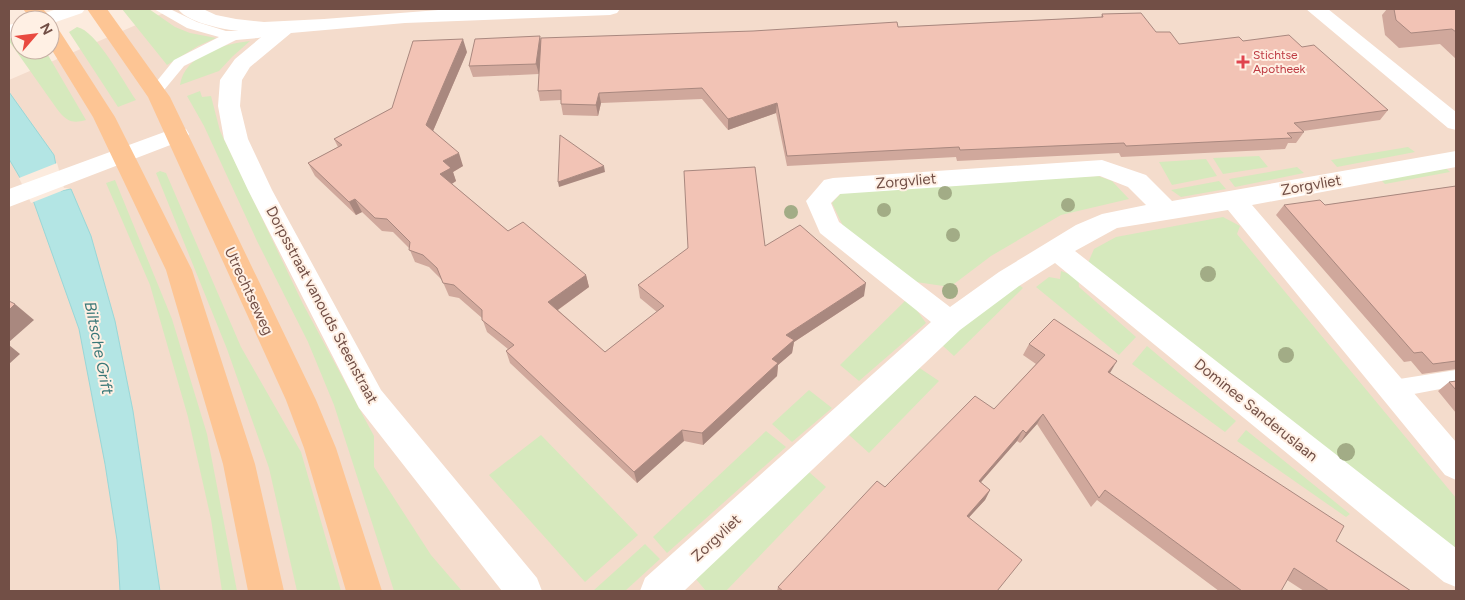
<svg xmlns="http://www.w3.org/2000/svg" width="1465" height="600" font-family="Figtree,sans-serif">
  <rect width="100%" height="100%" fill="#fcebde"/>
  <path fill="#f4dccc" d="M173 9H1456V591H9V80Z"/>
  <path fill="#d6e9bd" d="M122 9H149L175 27 190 33 216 38 198 46 167 65Z
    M77 27C96 30 124 83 136 100L118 107 69 32Z
    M20 35V50H45L86 120C72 124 66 121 57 109L9 41V39Z
    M250 41 232 57 219 71 180 85C185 54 224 44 250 41Z
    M200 91 202 97 211 96 220 131 303 304 374 436V467L431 555 462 591H394L334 405 308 342 257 241 204 126 187 96Z
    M1408 147 1415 152 1337 167 1331 160Z
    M1259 156 1268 167 1223 174 1213 158Z
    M1206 159 1217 176 1172 185 1159 162Z
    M1444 166 1450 172 1385 184 1379 178Z
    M1297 167 1304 173 1235 187 1229 179Z
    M160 171 166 173 241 347 301 452 341 591H297L269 468 227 349 156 173Z
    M1098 176 1112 181 1129 199 1061 215 991 256 950 287 916 282 843 226 832 203 844 190Z
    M115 180 172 319 207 434 237 591H222L211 519 188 417 150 285 106 183Z
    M1219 181 1226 189 1181 197 1171 190Z
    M1223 217 1240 226 1237 234 1456 498V555L1088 263 1094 249 1116 237Z
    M1061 271 1078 277 1079 287 1136 337 1119 355 1036 287 1049 277 1060 279Z
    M1018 284 1023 288 954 356 942 345 985 306Z
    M908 298 926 323 859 381 840 365Z
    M1147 346 1236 421 1225 432 1132 364Z
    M918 367 939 381 869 453 848 434Z
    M809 390 832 408 792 442 772 424Z
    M1246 430 1350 514 1346 517 1237 441Z
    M766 431 786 447 667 553 653 537Z
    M541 435 638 535 585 582 489 475Z
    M809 472 826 487 726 591H706L695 578Z
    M645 544 660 559 625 591H593Z"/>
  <path fill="#b3e5e4" stroke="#99d7d7" d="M9 92 54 155 61 191 71 189 91 236 115 321 133 411 160 591H120L117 540 105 464 79 329 33 200 9 159Z"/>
  <path fill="#fcebde" d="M57 163 64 188H69L31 203 19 178Z"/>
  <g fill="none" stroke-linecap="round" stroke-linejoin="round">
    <path fill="#fff" fill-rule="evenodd" d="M154 9H170L197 22 226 31H249L284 25 291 29 289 32 258 38 236 40 184 66 160 95H150L148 92 174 60 219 37 187 28Z
      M1456 370V386L1393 398 1386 395 1383 389 1386 383 1393 380Z"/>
    <path fill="#fff" fill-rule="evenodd" d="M57 9H85L82 13 50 24V20H33L36 16Z
      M178 9H203L216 15 236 19 264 22 324 19 451 9H620L617 13 610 15 405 23 291 33 250 67 242 80 240 106 248 139 272 190 381 390 537 578 542 591H502L359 408 248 190 224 139 218 106 220 80 235 59 266 33C245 33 191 27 178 9Z
      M1306 9H1328L1456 112V130L1448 128Z
      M20 22V35L9 38V25Z
      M178 127 186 129 189 134 186 139 9 207V189Z
      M1456 151V167L1252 205 1456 442V480L1445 475 1228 210 1117 228 1075 251 1456 548V587L1444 582 1055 263 1019 286 960 330 684 591H640L645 578 931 322 820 233 806 201 824 180 833 178 1102 160 1146 175 1172 201ZM1100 176 1128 187 1146 205 1102 214 1076 225 999 272 950 307 839 222 831 203 840 194Z"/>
    <path fill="#fdc594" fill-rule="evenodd" d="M23 9H43L53 20 50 24V20H32Z
      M87 9H107L170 97 316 400 336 448 382 591H346L304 448 286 400 148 97Z
      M50 25 57 27 115 117 192 270 255 464 284 591H248L223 464 166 270 93 117 50 47Z"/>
  </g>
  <g fill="#a2ac86">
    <circle cx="945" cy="193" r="7"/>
    <circle cx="1068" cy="205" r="7"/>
    <circle cx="884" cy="210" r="7"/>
    <circle cx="791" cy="212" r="7"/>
    <circle cx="953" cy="235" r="7"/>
    <circle cx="1208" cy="274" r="8"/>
    <circle cx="950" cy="291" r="8"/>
    <circle cx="1286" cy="355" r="8"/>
    <circle cx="1346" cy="452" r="9"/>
  </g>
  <path fill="#d0a89c" d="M1387 9H1456V59L1440 44 1399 48 1385 35 1382 15Z
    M1102 14 1156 32 1179 44 1243 41 1302 47 1388 110 1380 120 1303 131 1304 132 1296 143H1288L1285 149 1121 157 1119 153 957 161 956 157 787 166 776 113 728 130 702 99 601 103 598 116 563 115 561 104V100L540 101 538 91 539 74 473 77 469 66 541 41 898 27 1101 17Z
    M467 52 433 131 463 166 453 172 456 181 452 184 508 231 586 275 589 287 558 310 605 352 657 312 640 298 638 285 765 246 864 296 794 342 792 353 778 365 777 376 703 445 684 441 637 483 510 363 506 351 508 349 487 332 482 318 459 298 449 296 442 280 429 267 415 262 409 248 393 232 382 231 362 212 356 215 315 176 308 163 338 147 334 139 392 108Z
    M1456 186V369L1422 374 1411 361 1404 362 1276 215 1284 205H1325Z
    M1029 344 1110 373 1336 541 1411 591H1304L1287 580 1281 591H1219L1097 500 1091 507 1037 424 1020 443 1017 441 981 482 990 490 985 500 969 517 998 591H777L778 587 885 487 994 409 1036 364 1023 355Z
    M1456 381V413L1438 391 1449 382Z"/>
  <path fill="#a9887f" d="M540 36 542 47 539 74 536 64Z
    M463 39 467 52 430 138 426 125Z
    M599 93 601 103 598 116 596 105Z
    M777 103 776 113 728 130V119Z
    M459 153 463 166 453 172 456 181 445 188 440 174 443 161Z
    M604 166 605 172 559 187 558 182Z
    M355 199 362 212 356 215 349 202Z
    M586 275 589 287 552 314 548 302Z
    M866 283 864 296 794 342 792 353 778 365 777 376 703 445 702 433 772 359 786 335Z
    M15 304 34 320 9 342V310Z
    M9 345 20 354 9 364Z
    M1117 361 1110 373 1101 383 1108 372Z
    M1043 414 1037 424 1020 443 1026 433Z
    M682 430 684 441 637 483 634 472Z
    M1023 430 1017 441 974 490 979 481Z
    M990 490 985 500 962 525 967 516Z"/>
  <path fill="#f2c3b5" stroke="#a9887f" d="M1394 9H1456V32L1452 29 1411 33 1396 20Z
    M1141 13 1156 32H1170L1179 44 1239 37 1243 41 1289 35 1302 47 1314 45 1388 110 1294 123 1304 132 1287 133 1292 138 1126 146 1124 143 960 150 959 147 787 156 777 103 728 119 702 88 599 93 596 105 561 104V90L538 91 541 38 753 31 897 22 898 27 1103 17 1102 14Z
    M540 36 536 64 469 66 475 39Z
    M463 39 426 125 459 153 443 161 451 168 440 174 508 231 523 222 586 275 548 302 605 352 664 306 638 285 688 248 684 171 755 167 765 246 800 225 866 283 786 335 794 340 772 359 778 363 702 433 682 430 634 472 506 351 514 345 482 320V310L454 285 443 283 437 268 423 255 409 250 410 242 387 219 375 218 355 199 349 202 308 163 342 145 334 139 392 108 413 41Z
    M560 135 604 166 558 182Z
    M1456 186V361L1433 364 1422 352 1414 353 1284 205 1320 200 1325 205Z
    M9 301 15 304 9 310Z
    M1054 319 1117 361 1108 372 1344 526 1336 541 1411 591H1329L1294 568 1281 591H1242L1105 490 1099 498 1043 414 1026 433 1023 430 979 481 990 490 967 516 1022 560 997 591H783L778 587 877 481 885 487 975 396 994 409 1045 355 1029 344Z
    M1456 381V390L1449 382Z"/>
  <path fill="#e0444e" stroke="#fff0e4" stroke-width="2" d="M1240.5 54.5h5v5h5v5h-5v5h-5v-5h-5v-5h5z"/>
  <g text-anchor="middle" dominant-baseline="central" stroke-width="4" stroke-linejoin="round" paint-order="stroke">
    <g font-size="12" fill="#be3a42" stroke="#fff0e4" text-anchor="start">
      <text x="1253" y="55">Stichtse<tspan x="1253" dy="14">Apotheek</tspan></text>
    </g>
    <g font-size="15" fill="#724f46" stroke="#fff0e4">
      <text transform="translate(906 181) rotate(-5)">Zorgvliet</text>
      <text transform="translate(1311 185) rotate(-10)">Zorgvliet</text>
      <text transform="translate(249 291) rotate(65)">Utrechtseweg</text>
      <text transform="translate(322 305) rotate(62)">Dorpsstraat vanouds Steenstraat</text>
      <text transform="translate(1256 410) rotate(39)">Dominee Sanderuslaan</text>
      <text transform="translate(716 538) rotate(-43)">Zorgvliet</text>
    </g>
    <g font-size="16" font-style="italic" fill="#3a7878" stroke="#fff0e4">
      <text transform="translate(99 348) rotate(79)">Biltsche Grift</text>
    </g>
  </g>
  <rect width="1465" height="600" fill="none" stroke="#724f46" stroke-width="20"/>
  <g transform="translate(35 35) rotate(62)"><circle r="24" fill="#fff0e4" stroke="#c7b0a5"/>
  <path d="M0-4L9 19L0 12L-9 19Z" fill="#e94a40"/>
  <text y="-8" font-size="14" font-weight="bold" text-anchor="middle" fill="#724f46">N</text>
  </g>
</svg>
